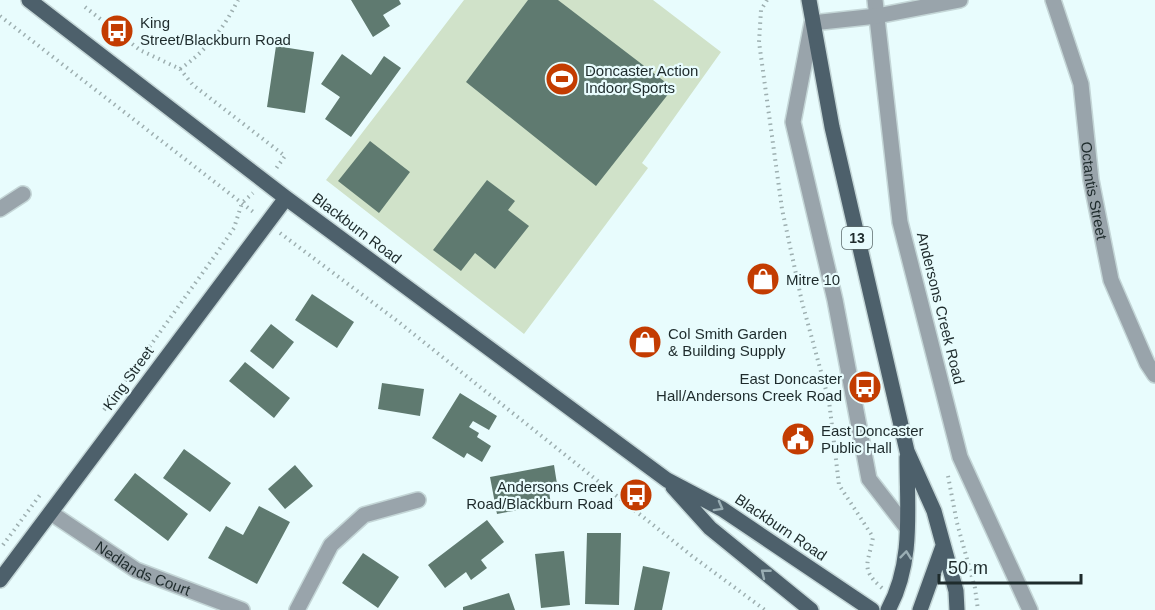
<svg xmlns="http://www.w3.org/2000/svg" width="1155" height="610" font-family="Arial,sans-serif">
  <rect width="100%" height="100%" fill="#e8fcfd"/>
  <path fill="#d0e2c9" d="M464 0H653L721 52 642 163 648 168 524 334 326 180Z"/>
  <path fill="#5f7a70" d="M351 0H399L401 4 383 15 390 26 373 37Z
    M528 0H558L673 88 596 186 466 82Z
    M276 46 314 52 305 113 267 107Z
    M342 54 371 75 384 56 401 68 351 137 325 119 340 97 321 84Z
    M370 141 410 172 379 213 338 181Z
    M487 180 515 201 508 210 529 226 495 269 475 253 461 271 433 250Z
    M312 294 354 322 337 348 295 320Z
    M271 324 294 342 273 369 250 351Z
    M245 362 290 398 274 418 229 381Z
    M382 383 424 389 420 416 378 409Z
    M460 393 497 416 489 430 473 421 469 427 479 433 477 437 491 446 482 462 467 453 464 458 432 438Z
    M184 449 231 483 210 512 163 478Z
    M295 465 313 486 285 509 268 489Z
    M554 465 557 484 548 486 551 504 497 514 490 477Z
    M135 473 188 514 168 541 114 500Z
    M259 506 290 522 257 584 208 558 226 526 243 535Z
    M487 520 504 542 481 560 487 568 471 580 466 572 445 588 428 565Z
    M587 533H621L619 605 585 604Z
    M564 551 570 605 541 608 535 554Z
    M363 553 399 577 378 608 342 583Z
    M643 566 670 572 662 610H634Z
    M509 593 515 610H463V607Z"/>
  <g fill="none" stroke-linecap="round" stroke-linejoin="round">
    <g stroke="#c4d6d7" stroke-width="18">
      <g id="minor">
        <path d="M875 0 900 222 960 457 1030 610"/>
        <path id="s1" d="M1053 0 1081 84 1091 180 1111 280 1147 363 1155 375"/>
        <path d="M0 209 23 194"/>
        <path id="s2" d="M51 513 136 570 242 610"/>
        <path d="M907 528 869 479 835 300 793 122 812 23 877 16 960 0"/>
        <path d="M297 610 331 545 364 515 418 500"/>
      </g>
    </g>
    <g stroke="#c4d6d7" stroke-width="18">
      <path id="major" d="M29 0 286 198 667 480 722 509 872 610
        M809 0 832 127 907 451 934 511 956 591 957 610
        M673 487 710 528 811 610
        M0 580 286 198
        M888 610C914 563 907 509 907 457
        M920 610 943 546"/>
    </g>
    <path stroke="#9dafb0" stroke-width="4" stroke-dasharray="1.5 4.5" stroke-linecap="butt" d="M767 0 761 10 759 42 782 209 802 302 829 401 839 485 873 537C869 563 859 568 882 588
      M85 7 140 50 180 69 193 85 285 156 275 170
      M0 16 256 214
      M180 69C206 51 224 28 238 0
      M280 233 396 320 692 556 765 610
      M104 410 214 257 234 228 242 203 253 193
      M948 476 957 523 975 588 978 610
      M3 545 40 495"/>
    <use href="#minor" stroke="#99a4ab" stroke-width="15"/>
    <use href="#major" stroke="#4d606b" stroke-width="15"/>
  </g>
  <defs><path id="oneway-chevron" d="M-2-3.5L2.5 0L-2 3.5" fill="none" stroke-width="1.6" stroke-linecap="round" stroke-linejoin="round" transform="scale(1.5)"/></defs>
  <g stroke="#9aaeb4">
    <use href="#oneway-chevron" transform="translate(719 507) rotate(29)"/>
    <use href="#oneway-chevron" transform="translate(906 555) rotate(-84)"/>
    <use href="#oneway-chevron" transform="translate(765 573) rotate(-141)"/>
  </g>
  <defs>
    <g id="bus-disc" transform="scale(1.725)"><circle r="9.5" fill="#c33c01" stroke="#e8fcfd"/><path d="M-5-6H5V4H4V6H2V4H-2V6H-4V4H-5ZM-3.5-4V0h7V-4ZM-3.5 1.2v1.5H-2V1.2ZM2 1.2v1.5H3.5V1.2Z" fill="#fff"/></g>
    <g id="stadium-disc" transform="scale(1.725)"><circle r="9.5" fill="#c33c01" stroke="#e8fcfd"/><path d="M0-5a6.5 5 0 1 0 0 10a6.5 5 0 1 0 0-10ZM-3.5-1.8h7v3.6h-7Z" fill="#fff"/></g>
    <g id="shop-disc" transform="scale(1.725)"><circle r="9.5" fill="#c33c01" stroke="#e8fcfd"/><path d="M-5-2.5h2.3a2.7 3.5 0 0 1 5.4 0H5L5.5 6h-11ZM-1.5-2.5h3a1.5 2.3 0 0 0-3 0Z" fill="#fff"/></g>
    <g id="civic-disc" transform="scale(1.725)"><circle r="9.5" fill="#c33c01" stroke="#e8fcfd"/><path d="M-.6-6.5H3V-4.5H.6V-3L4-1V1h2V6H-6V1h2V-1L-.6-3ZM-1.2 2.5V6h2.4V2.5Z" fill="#fff"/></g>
  </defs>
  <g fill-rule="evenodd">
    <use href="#bus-disc" x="117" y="31"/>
    <use href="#stadium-disc" x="562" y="79"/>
    <use href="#shop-disc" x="763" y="279"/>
    <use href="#shop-disc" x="645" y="342"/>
    <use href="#bus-disc" x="865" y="387"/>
    <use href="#civic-disc" x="798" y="439"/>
    <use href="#bus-disc" x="636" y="495"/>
  </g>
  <g text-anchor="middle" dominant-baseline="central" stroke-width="4.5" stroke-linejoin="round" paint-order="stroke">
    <rect fill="#e8fcfd" stroke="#5b6a6b" stroke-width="1.5" x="842" y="227" width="30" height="22" rx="4.5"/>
    <g font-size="14" font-weight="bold" fill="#1e2b2c">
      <text x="857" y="238">13</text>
    </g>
    <g font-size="15" fill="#1e2b2c" stroke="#e8fcfd" text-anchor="start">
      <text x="140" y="22">King<tspan x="140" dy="17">Street/Blackburn Road</tspan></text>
      <text x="585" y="70">Doncaster Action<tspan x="585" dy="17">Indoor Sports</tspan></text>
      <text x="786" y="279">Mitre 10</text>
      <text x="668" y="333">Col Smith Garden<tspan x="668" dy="17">&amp; Building Supply</tspan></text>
      <text x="842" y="378" text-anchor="end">East Doncaster<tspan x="842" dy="17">Hall/Andersons Creek Road</tspan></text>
      <text x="821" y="430">East Doncaster<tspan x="821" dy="17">Public Hall</tspan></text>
      <text x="613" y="486" text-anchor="end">Andersons Creek<tspan x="613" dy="17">Road/Blackburn Road</tspan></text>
    </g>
    <g font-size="15" fill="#1e2b2c" stroke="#e8fcfd">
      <text stroke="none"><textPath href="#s1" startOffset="196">Octantis Street</textPath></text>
      <text transform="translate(357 228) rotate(37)">Blackburn Road</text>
      <text transform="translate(941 308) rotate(76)">Andersons Creek Road</text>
      <text transform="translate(128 378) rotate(-54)">King Street</text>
      <text transform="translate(781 527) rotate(34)">Blackburn Road</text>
      <text stroke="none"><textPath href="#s2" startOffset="108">Nedlands Court</textPath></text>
    </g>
  </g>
  <path d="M939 574v9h142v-9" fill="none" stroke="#1e2b2c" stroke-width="3"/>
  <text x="948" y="574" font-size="18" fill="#1e2b2c" stroke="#e8fcfd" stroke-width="4.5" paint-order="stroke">50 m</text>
</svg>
